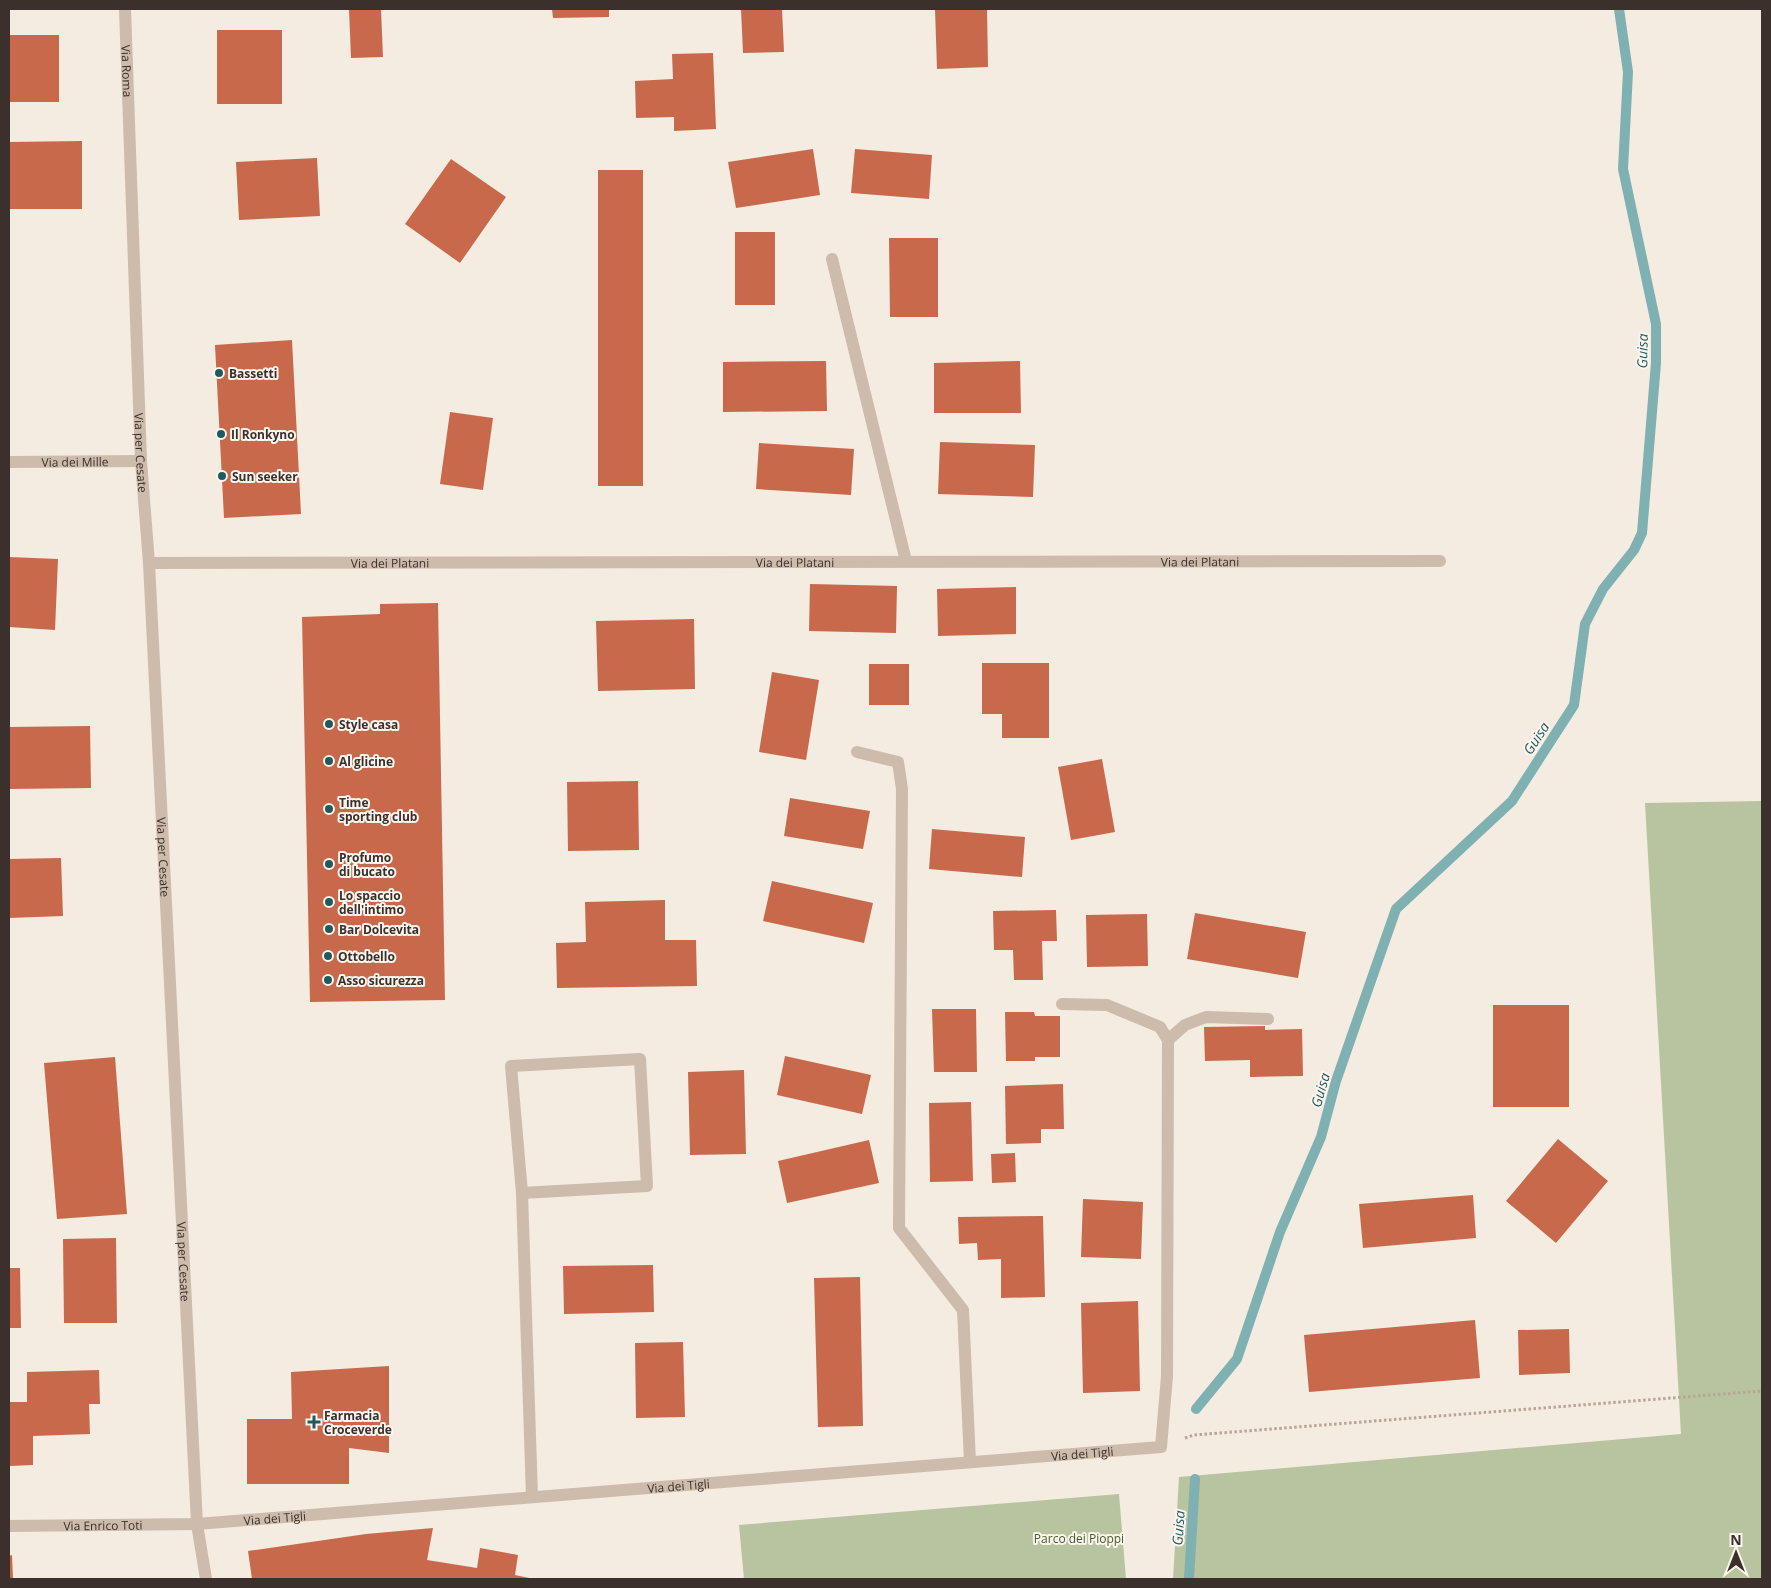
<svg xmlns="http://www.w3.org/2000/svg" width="1771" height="1588" font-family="'Open Sans',sans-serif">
  <rect width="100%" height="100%" fill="#f4ebe1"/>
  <path fill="#b8c4a0" d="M1762 801V1579H1173L1179 1477 1681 1434 1645 803Z
    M1119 1494 1126 1579H744L739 1525Z"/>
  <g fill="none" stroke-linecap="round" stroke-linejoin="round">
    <path stroke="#7fb0b2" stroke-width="10" d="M1196 1409 1237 1359 1280 1232 1321 1137 1336 1081 1396 909 1512 801 1574 705 1585 624 1603 589 1634 550 1642 533 1656 363V324L1623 169 1628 72 1619 9
      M1189 1579 1195 1479"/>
  </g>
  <path fill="#c8694b" d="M349 9H381L383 57 351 58Z
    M552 9H609V17L553 18Z
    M741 9H782L784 52 743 53Z
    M935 9H987L988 67 937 69Z
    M217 30H282V104H217Z
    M9 35H59V102H9Z
    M713 53 716 129 674 131V117L636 118 635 81 673 79 672 54Z
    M82 141V209H10L9 142Z
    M813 149 820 195 736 208 728 162Z
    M855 149 932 155 929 199 851 193Z
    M317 158 320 216 239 220 236 162Z
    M451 159 506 197 460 263 405 224Z
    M598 170H643V486H598Z
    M735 232H775V305H735Z
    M889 238H938V317H890Z
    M292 340 301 514 224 518 215 345Z
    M826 361 827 411 723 412V362Z
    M1020 361 1021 413H934V363Z
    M450 412 493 418 483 490 440 484Z
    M940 442 1035 445 1033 497 938 494Z
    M759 443 854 449 851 495 756 489Z
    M9 557 58 559 55 630 9 627Z
    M810 584 897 586 896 633 809 631Z
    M1016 587V634L938 636 937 589Z
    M438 603 445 1000 310 1002 302 617 380 614V604Z
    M694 619 695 689 598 691 596 621Z
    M982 663H1049V738H1002V714H982Z
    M869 664H909V705H869Z
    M772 672 819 680 806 760 759 752Z
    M90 726 91 788 9 789V727Z
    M1102 759 1115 832 1071 840 1058 767Z
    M638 781 639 850 568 851 567 782Z
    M790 798 870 811 863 849 784 836Z
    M932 829 1025 837 1022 877 929 869Z
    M61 858 63 916 9 918V859Z
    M772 881 873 903 864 943 763 921Z
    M665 900V940H696L697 986 557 988 556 943 586 942 585 902Z
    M1056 910 1057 941H1042L1043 980H1014L1013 950H994L993 911Z
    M1195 913 1306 932 1298 978 1187 959Z
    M1147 914 1148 966 1087 967 1086 915Z
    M1493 1005H1569V1107H1493Z
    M932 1009H976L977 1072H934Z
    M1005 1012H1034L1035 1016H1060V1057H1035V1061H1006Z
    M1265 1026V1030L1302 1029 1303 1076 1250 1077V1060L1205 1061 1204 1027Z
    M785 1056 871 1075 862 1114 777 1095Z
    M115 1057 127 1214 57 1219 44 1063Z
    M744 1070 746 1154 690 1155 688 1072Z
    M1063 1084 1064 1129H1041V1143L1006 1144 1005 1086Z
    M971 1102 973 1181 930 1182 929 1103Z
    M1558 1139 1608 1181 1556 1243 1506 1201Z
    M869 1140 879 1183 787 1203 778 1161Z
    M1015 1153 1016 1182 992 1183 991 1154Z
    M1473 1195 1476 1238 1363 1248 1359 1204Z
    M1083 1199 1143 1202 1141 1259 1081 1257Z
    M1043 1216 1045 1297 1001 1298V1259L978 1260 977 1243 959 1244 958 1217Z
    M116 1238 117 1323H64L63 1239Z
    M653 1265 654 1312 564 1314 563 1266Z
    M9 1268H20L21 1328H9Z
    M860 1277 863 1426 818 1427 814 1278Z
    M1138 1301 1140 1391 1083 1393 1081 1303Z
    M1475 1320 1480 1378 1309 1392 1304 1335Z
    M1569 1329 1570 1373 1519 1375 1518 1330Z
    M683 1342 685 1417 636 1418 635 1343Z
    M389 1366V1453L349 1448V1484H247V1419H292L291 1372Z
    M99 1370 100 1404H89L90 1434 33 1436V1465L9 1466V1402H27V1372Z
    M433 1528 427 1560 477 1568 480 1548 518 1555 515 1575 534 1579H252L248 1551 366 1534Z
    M12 1555 13 1579H9V1556Z"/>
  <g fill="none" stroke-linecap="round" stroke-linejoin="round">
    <path stroke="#b9a596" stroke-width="3" stroke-dasharray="2.5 2.5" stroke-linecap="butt" d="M1185 1438 1194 1435 1762 1391"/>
    <g stroke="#cdbbac" stroke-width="12">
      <path id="s1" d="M125 9 141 461 149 563 197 1524 206 1579"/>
      <path d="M832 259 906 561"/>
      <path id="s2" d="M9 462 141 461"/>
      <path id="s3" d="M149 563 1440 561"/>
      <path d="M857 752 898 762 902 789 899 1228 963 1310 970 1462"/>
      <path d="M1168 1040 1185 1025 1206 1017 1268 1019"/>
      <path d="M522 1193 647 1186 640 1059 511 1066 522 1193 532 1497"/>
      <path id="s4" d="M9 1526 197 1524 1161 1447 1167 1376 1168 1040 1160 1027 1107 1005 1062 1004"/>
    </g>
  </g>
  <g fill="#1f5a5e" stroke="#fbf5ee" stroke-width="2">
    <circle cx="219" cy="373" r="5"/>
    <circle cx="221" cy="434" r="5"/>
    <circle cx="222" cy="476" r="5"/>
    <circle cx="329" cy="724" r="5"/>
    <circle cx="329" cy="761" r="5"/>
    <circle cx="329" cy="809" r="5"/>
    <circle cx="329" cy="864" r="5"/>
    <circle cx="329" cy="902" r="5"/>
    <circle cx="329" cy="929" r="5"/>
    <circle cx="328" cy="956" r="5"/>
    <circle cx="328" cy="980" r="5"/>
    <path d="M311.5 1414.5h5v5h5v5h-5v5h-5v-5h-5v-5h5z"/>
  </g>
  <g text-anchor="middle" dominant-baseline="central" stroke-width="4" stroke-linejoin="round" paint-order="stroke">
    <g font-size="12" fill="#3b302b" stroke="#fbf5ee">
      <text stroke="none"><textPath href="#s1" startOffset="62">Via Roma</textPath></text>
      <text stroke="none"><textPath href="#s1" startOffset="444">Via per Cesate</textPath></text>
      <text stroke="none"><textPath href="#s2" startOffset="66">Via dei Mille</textPath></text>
      <text stroke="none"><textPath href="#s3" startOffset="646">Via dei Platani</textPath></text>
      <text stroke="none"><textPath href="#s3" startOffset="1051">Via dei Platani</textPath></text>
      <text stroke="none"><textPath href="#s3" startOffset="241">Via dei Platani</textPath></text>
      <text stroke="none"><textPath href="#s1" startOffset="849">Via per Cesate</textPath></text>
      <text stroke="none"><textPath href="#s1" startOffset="1254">Via per Cesate</textPath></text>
      <text stroke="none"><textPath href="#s4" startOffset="1076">Via dei Tigli</textPath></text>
      <text stroke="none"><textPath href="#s4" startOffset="671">Via dei Tigli</textPath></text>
      <text stroke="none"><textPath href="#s4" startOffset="266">Via dei Tigli</textPath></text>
      <text stroke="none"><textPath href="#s4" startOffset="94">Via Enrico Toti</textPath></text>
    </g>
    <g font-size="12" font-weight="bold" fill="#3b302b" stroke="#fbf5ee" text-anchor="start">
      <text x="229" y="373">Bassetti</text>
      <text x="231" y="434">Il Ronkyno</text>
      <text x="232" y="476">Sun seeker</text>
      <text x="339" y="724">Style casa</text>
      <text x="339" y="761">Al glicine</text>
      <text x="339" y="802">Time<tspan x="339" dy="14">sporting club</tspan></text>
      <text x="339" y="857">Profumo<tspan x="339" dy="14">di bucato</tspan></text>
      <text x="339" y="895">Lo spaccio<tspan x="339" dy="14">dell'intimo</tspan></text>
      <text x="339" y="929">Bar Dolcevita</text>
      <text x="338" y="956">Ottobello</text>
      <text x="338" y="980">Asso sicurezza</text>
      <text x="324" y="1415">Farmacia<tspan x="324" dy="14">Croceverde</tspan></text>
    </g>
    <g font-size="12" fill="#4a5a2e" stroke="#fbf5ee">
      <text x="1079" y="1538">Parco dei Pioppi</text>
    </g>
    <g font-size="14" font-style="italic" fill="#1f5a5e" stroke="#fbf5ee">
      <text transform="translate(1642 351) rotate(-89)">Guisa</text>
      <text transform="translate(1536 738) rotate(-57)">Guisa</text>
      <text transform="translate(1320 1090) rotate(-74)">Guisa</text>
      <text transform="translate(1178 1528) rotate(-86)">Guisa</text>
    </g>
  </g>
  <rect width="1771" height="1588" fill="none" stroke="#3b302b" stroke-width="20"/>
  <g transform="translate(1736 1553)" stroke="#fbf5ee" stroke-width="4" paint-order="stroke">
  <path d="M0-4L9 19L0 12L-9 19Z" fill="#3b302b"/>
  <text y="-8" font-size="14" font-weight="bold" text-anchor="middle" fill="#3b302b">N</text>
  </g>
</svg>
